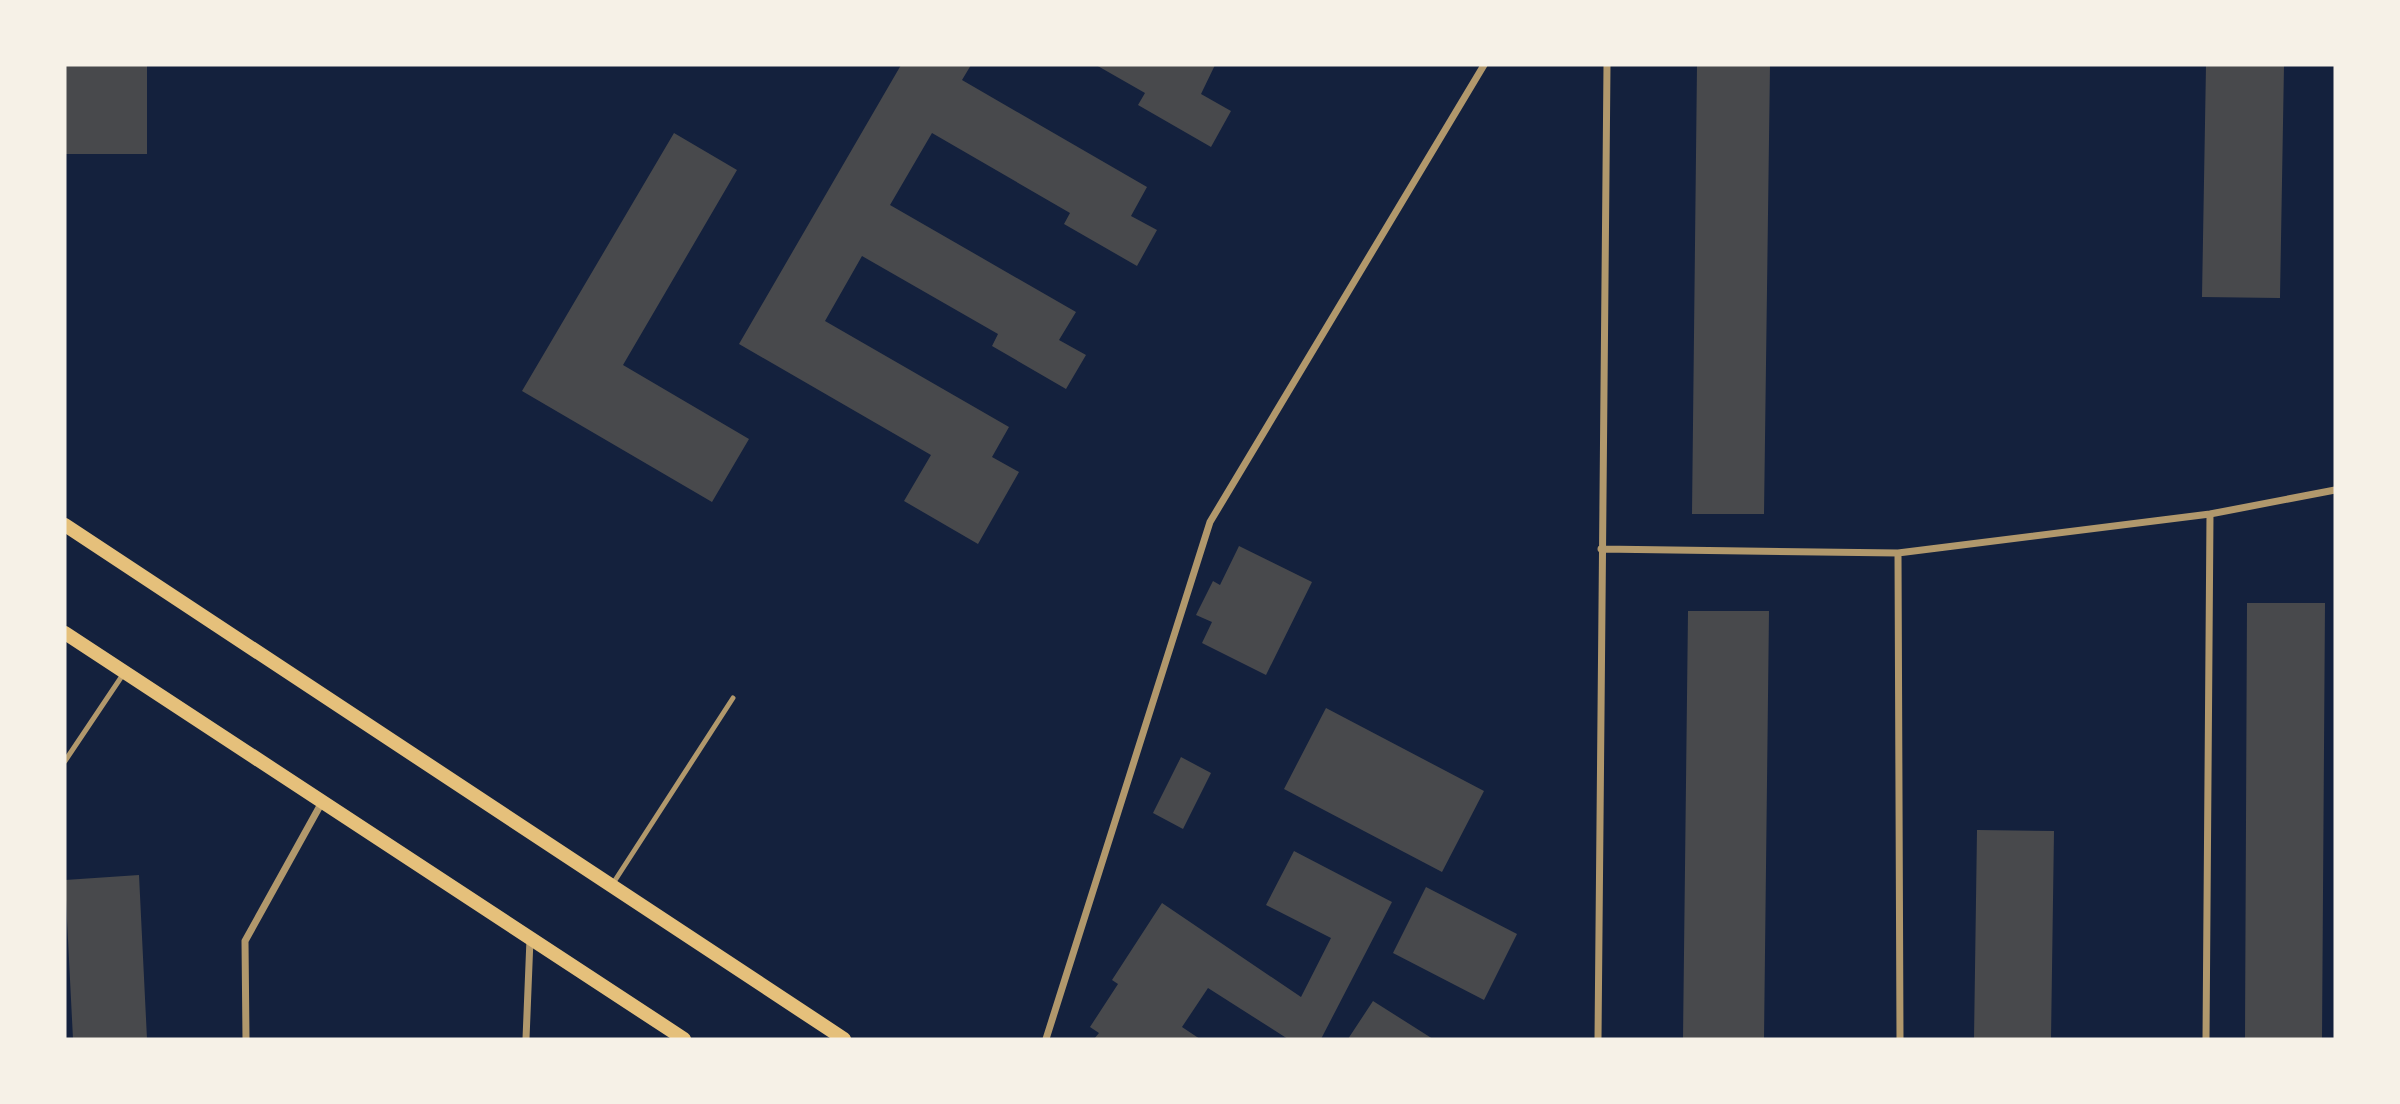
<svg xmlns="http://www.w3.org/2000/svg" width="2400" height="1104" font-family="'PT Sans',sans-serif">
  <rect width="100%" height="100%" fill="#14213d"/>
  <path fill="#48494c" d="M65 65H147V154H65Z
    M901 65H971L962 80 1147 187 1131 216 1157 230 1137 266 1064 224 1070 213 932 133 890 205 1076 312 1059 340 1086 355 1066 389 992 346 998 334 862 256 825 321 1009 427 992 457 1019 472 978 544 904 501 931 455 739 344Z
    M1096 65H1215L1201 94 1231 111 1211 147 1138 105 1145 93Z
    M1697 65H1770L1764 514H1692Z
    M2206 65H2284L2280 298 2202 297Z
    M674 133 737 170 623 365 749 439 712 502 522 391Z
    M1239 546 1312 582 1266 675 1202 643 1212 622 1196 615 1213 581 1220 585Z
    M2247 603H2325L2322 1039H2245Z
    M1688 611H1769L1764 1039H1683Z
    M1326 708 1484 791 1442 872 1284 789Z
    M1181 757 1211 773 1183 829 1153 813Z
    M1977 830 2054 831 2051 1039H1974Z
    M1294 851 1392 902 1321 1039H1288L1208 988 1182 1027 1200 1039H1094L1099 1033 1090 1027 1118 984 1112 980 1162 903 1301 997 1331 938 1266 905Z
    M139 875 147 1039H73L65 880Z
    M1426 887 1517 934 1484 1000 1393 953Z
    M1373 1001 1433 1039H1348Z"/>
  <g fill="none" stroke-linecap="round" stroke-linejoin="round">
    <path stroke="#b1986c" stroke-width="5" d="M65 761 124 673
      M612 885 733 698"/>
    <path stroke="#b1986c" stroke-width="7" d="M1601 549 1898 553 2210 514 2335 490
      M1898 553 1900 1039
      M246 1039 245 941 321 804
      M526 1039 530 939
      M1046 1039 1210 522 1484 65
      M1598 1039 1607 65
      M2206 1039 2210 514"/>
    <path stroke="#e5c07b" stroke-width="14" d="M65 525 844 1039
      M65 633 684 1039"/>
  </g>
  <rect width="2400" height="1104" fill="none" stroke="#f6f1e7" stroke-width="133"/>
</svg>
